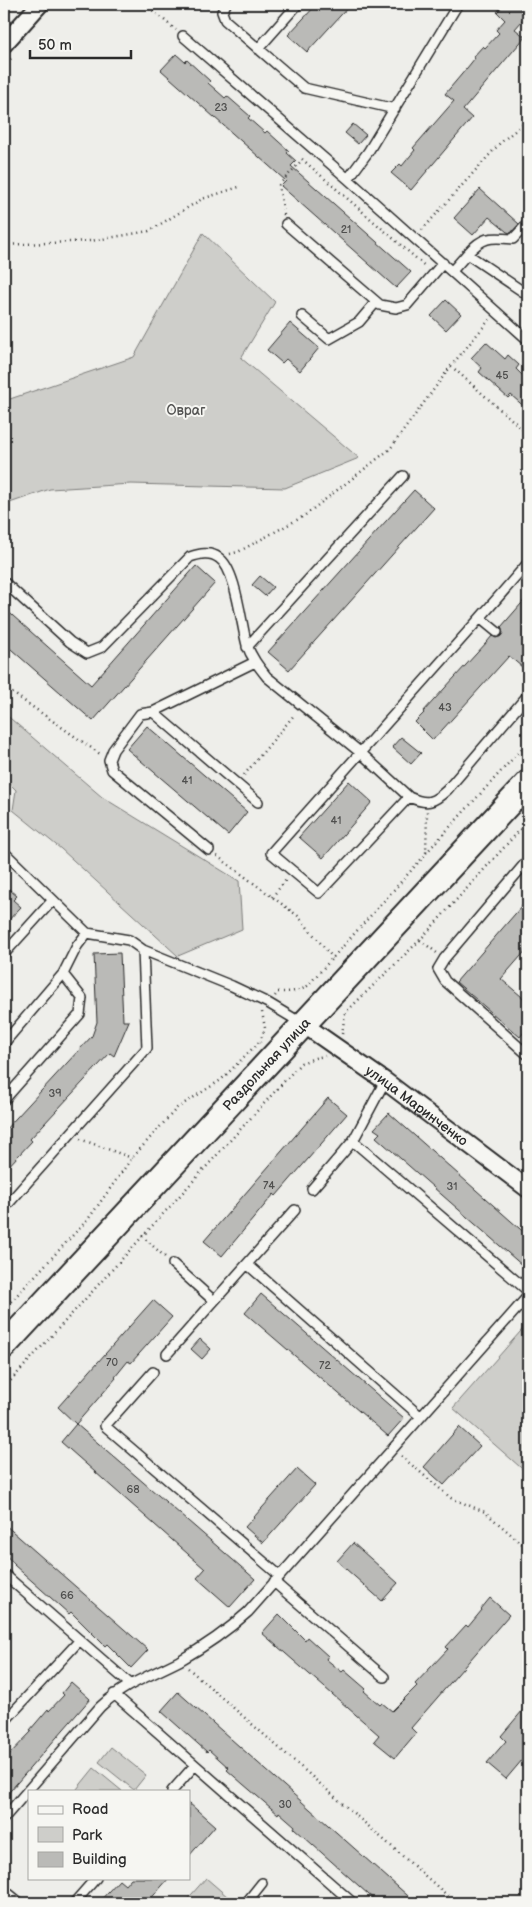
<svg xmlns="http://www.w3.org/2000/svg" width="532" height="1907" font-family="'Balsamiq Sans',sans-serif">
  <rect width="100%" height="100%" fill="#eeeeea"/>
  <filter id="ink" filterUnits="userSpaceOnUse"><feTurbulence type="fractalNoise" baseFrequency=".02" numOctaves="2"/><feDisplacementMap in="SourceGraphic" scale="10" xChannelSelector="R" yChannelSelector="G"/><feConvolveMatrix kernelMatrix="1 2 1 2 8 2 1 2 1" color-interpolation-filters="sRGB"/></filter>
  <g filter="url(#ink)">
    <path fill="#cececa" stroke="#7c7c7a" d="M203 233 275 302 241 358 359 458 285 488 131 484 50 489 4 505V401L134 357Z
      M4 713 102 797 239 881 242 929 178 956 61 849 13 810 16 790 4 778Z
      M528 1323V1474L453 1408Z
      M111 1747 146 1775 134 1790 99 1762Z
      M94 1768 122 1791H79L77 1789Z
      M206 1878 228 1897 222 1903H184Z"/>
    <path fill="#babab7" stroke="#2b2b2b" d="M317 4H351L307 52 288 35Z
      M504 4H528V14L515 29 525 37 463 110 472 118 411 190 391 173 400 164 402 166 415 150 413 148 454 101 445 94 467 68 475 58 473 57 483 46 485 48 499 33 496 30 505 20 497 12Z
      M176 54 185 62 187 60 210 81 208 83 225 98 227 96 250 116 248 118 265 133 267 131 289 151 287 153 296 161 291 166 411 272 396 288 281 186 286 181 161 70Z
      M353 124 366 135 358 144 345 133Z
      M480 189 519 224 511 233 507 232 489 217 473 235 454 218Z
      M446 300 461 314 446 330 431 316Z
      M290 323 319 348 300 371 286 359 282 363 267 350Z
      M486 342 505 359 508 355 519 365 516 369 528 381V410L511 395 508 398 479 372 482 368 471 358Z
      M414 490 434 508 289 670 268 652Z
      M196 566 215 583 93 721 4 643V608L91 685Z
      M260 576 273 587 265 596 252 585Z
      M528 596V660L522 667 509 656 433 740 415 722 424 713 423 712 487 642 492 636 496 638 501 636 503 633 501 627Z
      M147 726 247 812 228 835 127 749Z
      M401 737 421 753 411 764 392 747Z
      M349 781 372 802 323 858 299 837Z
      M4 885 17 896 13 900 21 907 4 925Z
      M528 899V948L501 979 528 1002V1027L520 1037 456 982Z
      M120 953 123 1021H129L114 1056 110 1053 30 1139 32 1141 4 1171V1131L92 1036 97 1022 94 954Z
      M328 1098 347 1114 276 1196 274 1194 222 1256 204 1241Z
      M389 1113 528 1236V1262L524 1267 376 1137 380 1133 374 1129Z
      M261 1294 404 1418 388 1436 245 1313Z
      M153 1300 172 1317 131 1363 128 1361 115 1377 116 1378 76 1424 58 1407Z
      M200 1339 211 1349 202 1359 191 1349Z
      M76 1424 255 1579 230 1607 197 1578 205 1569 61 1442Z
      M459 1427 480 1446 444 1485 424 1467Z
      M297 1469 315 1485 263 1543 245 1527Z
      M4 1524 148 1650 131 1668 107 1644 105 1646 71 1612 69 1614 14 1565 15 1564 4 1554Z
      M353 1543 398 1583 382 1601 337 1561Z
      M490 1598 509 1615 411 1728 416 1733 395 1758 374 1741 379 1735 262 1633 279 1614 305 1640 307 1637 328 1656 326 1659 342 1672 344 1670 366 1689 364 1691 380 1705 382 1703 392 1711 417 1686 415 1684 448 1649 446 1647 466 1625 468 1627 482 1610 481 1609Z
      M71 1682 90 1699 4 1798V1760L32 1731 30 1730 48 1709 49 1711 64 1695 62 1693Z
      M178 1692 416 1903H378L294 1828 295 1826 279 1812 278 1814 243 1784 227 1770 229 1768 209 1750 207 1752 161 1711Z
      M528 1704V1753L506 1779 487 1763 506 1741 501 1736Z
      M189 1803 215 1826 189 1856Z
      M131 1878H169L147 1903H98L119 1880 125 1885Z"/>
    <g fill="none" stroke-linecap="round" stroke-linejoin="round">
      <g stroke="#2b2b2b" stroke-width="12">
        <path id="lane" d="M226 4 222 12 225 20 304 88 395 109
          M183 36 348 179 528 340
          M258 49 298 4
          M348 179 368 152 458 4
          M286 224 380 305 396 308 407 305 443 263
          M467 254C483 236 490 237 513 239L528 223
          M452 271 467 254 528 295
          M302 316 329 339 359 322 376 302
          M4 582 70 642 87 653 102 647 190 557C199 554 210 551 219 558 236 569 241 624 247 645 251 657 259 667 267 677L361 753 409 797C427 805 433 803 447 790L528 695
          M480 618 528 563
          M247 647 403 476
          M153 712 258 802
          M409 797 319 893 271 853 480 618 497 632
          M209 850 112 770 109 760 113 750 140 714 153 712 255 662
          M4 852 87 933 129 940 143 950 232 986 268 1003 303 1024
          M528 860 444 959 438 969 445 981 528 1055
          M4 954 52 901
          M4 1043 63 974 77 946 87 933
          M385 1081 353 1141 528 1291
          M4 1100 80 1014 82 998 63 974
          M312 1189 353 1141
          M4 1206 8 1204 147 1048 143 950
          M173 1264 214 1301
          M247 1264 421 1417
          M167 1354 295 1210
          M153 1372 105 1426 279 1575
          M4 1574 130 1684
          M274 1582 384 1677
          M114 1694 353 1903
          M4 1722 80 1640
          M172 1791 195 1765
          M4 1818 100 1707C126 1683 148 1677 179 1661 204 1647 227 1631 248 1612L528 1296
          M4 1890 20 1903
          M74 1903 96 1878
          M246 1903 262 1883"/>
      </g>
      <g stroke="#2b2b2b" stroke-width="20">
        <g id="street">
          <path d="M4 44 40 4"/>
          <path id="s1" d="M303 1024 385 1081 528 1189"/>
        </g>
      </g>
      <g stroke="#2b2b2b" stroke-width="28">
        <g id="secondary">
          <path id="s2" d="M4 1346 528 783"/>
        </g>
      </g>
      <path stroke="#2b2b2b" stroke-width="2.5" stroke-dasharray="1 4" stroke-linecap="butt" d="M145 4 176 30
        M4 67 12 57
        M302 159 426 267
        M284 215 279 185 302 160
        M422 230 500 143 528 120
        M4 245 91 241 149 231 202 199 242 186
        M451 366 528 434
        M230 554 238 552 304 516 390 449 451 366 490 319
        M4 687 100 754
        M244 775 295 714
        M426 853 528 742
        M217 856 298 916 333 958
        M272 897 286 880
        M420 940 437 953
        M310 983 426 854 427 811
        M275 996 278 992C290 992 301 992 310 984
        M342 1034 345 1013 420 940 528 821
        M260 1042 265 1028 262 1012
        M80 1139 132 1158
        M142 1236 165 1257
        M4 1309 89 1218 132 1158 177 1108 221 1080 260 1041
        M4 1388 301 1063 315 1058 325 1056
        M401 1456 451 1498 485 1512 528 1549
        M188 1668 456 1903"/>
      <use href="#lane" stroke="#f6f6f2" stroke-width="9"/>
      <use href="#street" stroke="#f6f6f2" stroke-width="16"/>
      <use href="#secondary" stroke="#f6f6f2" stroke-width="24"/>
    </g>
  </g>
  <g text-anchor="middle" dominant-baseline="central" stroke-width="4" stroke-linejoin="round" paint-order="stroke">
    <g font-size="11" fill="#4f4f4e">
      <text x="221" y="107">23</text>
      <text x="346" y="229">21</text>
      <text x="502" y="375">45</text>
      <text x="445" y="707">43</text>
      <text x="187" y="780">41</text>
      <text x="336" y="820">41</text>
      <text x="55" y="1093">39</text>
      <text x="269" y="1185">74</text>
      <text x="452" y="1186">31</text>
      <text x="112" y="1362">70</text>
      <text x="325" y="1365">72</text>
      <text x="133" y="1489">68</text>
      <text x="67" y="1595">66</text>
      <text x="285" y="1804">30</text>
    </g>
    <g font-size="14" fill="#545453" stroke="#f6f6f2">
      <text x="186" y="410">Овраг</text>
    </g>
    <g font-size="14" fill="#2b2b2b" stroke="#f6f6f2">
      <text stroke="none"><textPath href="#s2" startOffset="385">Раздольная улица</textPath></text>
      <text stroke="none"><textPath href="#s1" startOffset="140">улица Маринченко</textPath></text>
    </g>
  </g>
  <rect width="532" height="1907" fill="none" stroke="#f6f6f2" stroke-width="20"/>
  <rect x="10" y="10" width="512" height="1887" fill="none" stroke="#2b2b2b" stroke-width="2" filter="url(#ink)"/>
  <rect x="28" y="1790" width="162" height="90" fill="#f6f6f2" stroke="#a5a5a2"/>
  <rect x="38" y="1806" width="25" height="8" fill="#f6f6f2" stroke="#a5a5a2"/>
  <text x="72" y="1814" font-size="15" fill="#2b2b2b">Road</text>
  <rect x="38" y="1827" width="25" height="15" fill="#cececa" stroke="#a5a5a2"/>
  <text x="72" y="1840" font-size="15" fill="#2b2b2b">Park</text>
  <rect x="38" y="1852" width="25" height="15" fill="#babab7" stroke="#a5a5a2"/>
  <text x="72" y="1864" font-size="15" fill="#2b2b2b">Building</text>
  <path d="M30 50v8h101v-8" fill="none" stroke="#2b2b2b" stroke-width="2.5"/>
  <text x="38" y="50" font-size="15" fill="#2b2b2b" stroke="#f6f6f2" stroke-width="4" paint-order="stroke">50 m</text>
</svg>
